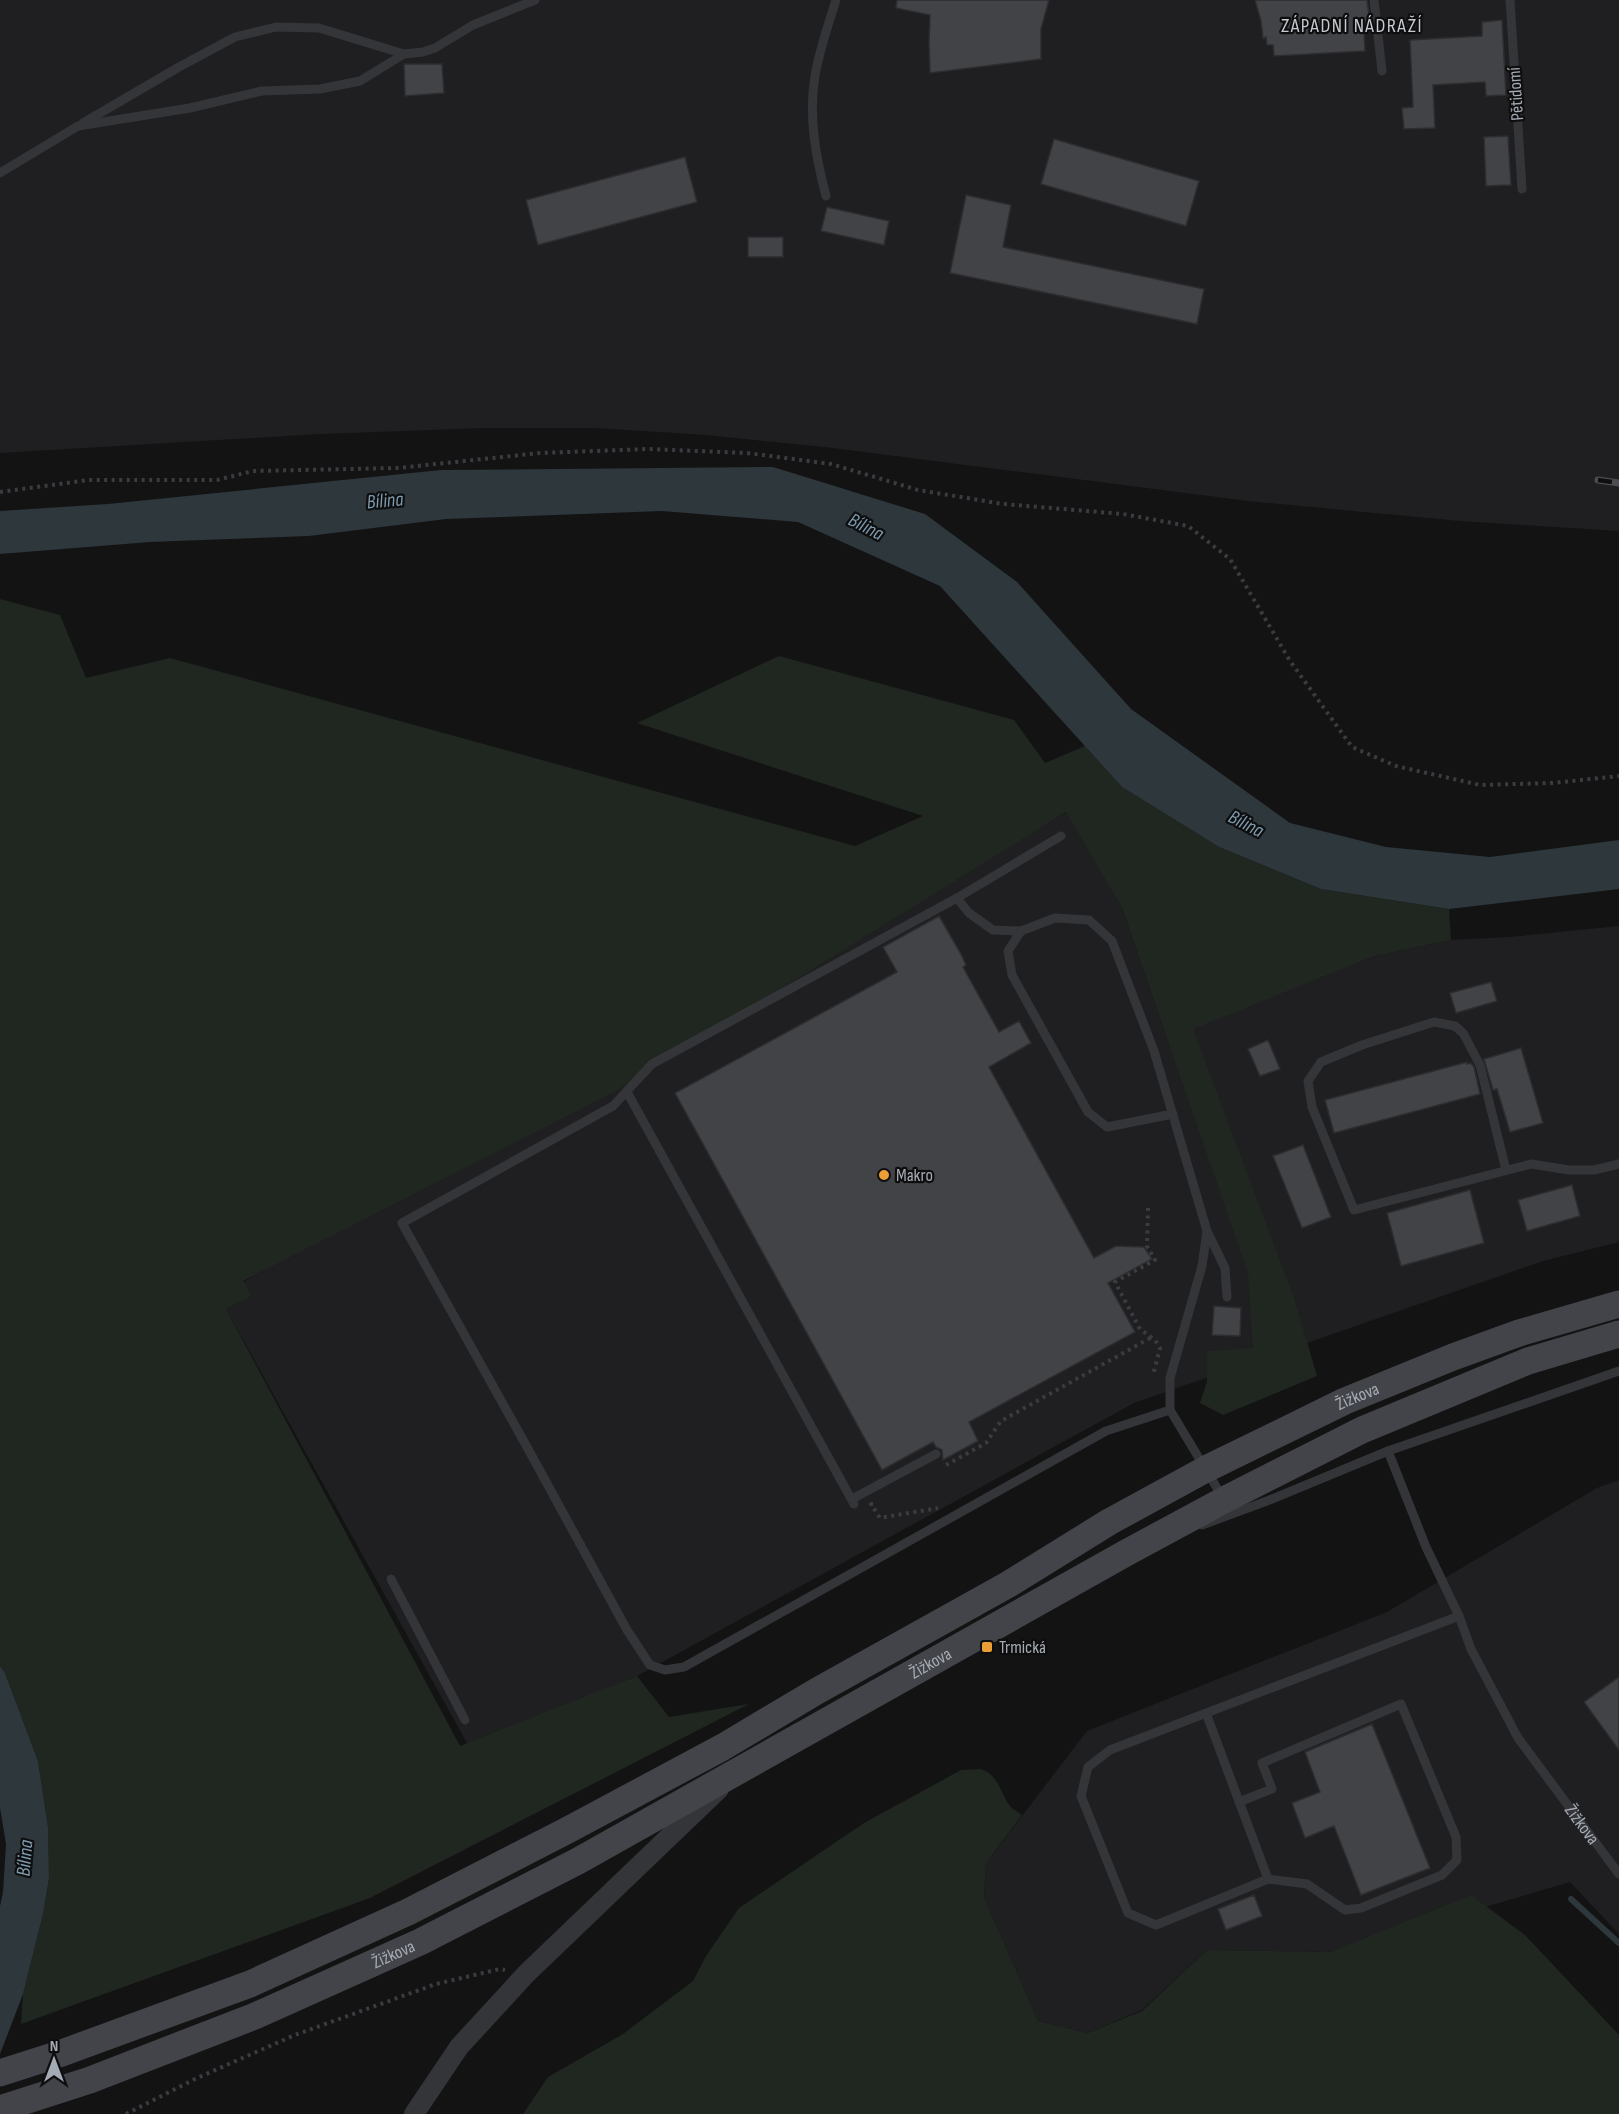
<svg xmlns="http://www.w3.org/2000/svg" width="1619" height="2114" font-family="'Sofia Sans Condensed',sans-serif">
  <rect width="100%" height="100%" fill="#131314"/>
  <path fill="#1f1f21" d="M0 0H1619V531L1460 521 1248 501 833 448 707 435 595 428H483L321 434 0 453Z
    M1067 812 1122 908 1167 1038 1375 956 1451 940 1510 937 1619 926V1242L1543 1261 1134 1403 637 1676 468 1745 226 1309 249 1294 243 1282Z
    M1619 1480V1934L1570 1882 1331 1952 1207 1950 1142 2010 1088 2033 1038 2021 984 1897 986 1863 1087 1731 1387 1612 1597 1488Z"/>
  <path fill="#1f2720" d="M0 599 60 615 86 678 170 658 855 846 923 816 637 723 779 656 1014 720 1045 763 1085 746 1122 787 1219 847 1321 889 1449 909 1451 940 1375 956 1193 1029 1294 1298 1317 1376 1223 1415 1200 1403 1207 1382V1351L1253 1348 1248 1273 1122 908 1066 812 616 1091 243 1281 251 1296 226 1309 460 1746 637 1676 669 1717 749 1704 370 1898 21 2024 23 1994 43 1914 49 1878 48 1827 38 1761 5 1673 0 1666Z
    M980 1769C998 1773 1000 1793 1010 1806 1013 1810 1019 1812 1022 1815L986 1863 984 1897 1038 2021 1088 2033 1142 2011 1207 1950 1331 1952 1471 1895 1525 1935 1619 2035V2114H523L548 2077 623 2034 693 1981 706 1956 739 1908 864 1823 961 1770Z"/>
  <path fill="#2d373c" d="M773 467 925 514 1017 582 1131 709 1290 823 1386 847 1490 857 1619 840V889L1449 909 1321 889 1219 847 1122 787 940 586 798 522 662 511 446 519 309 536 150 542 0 554V511L108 504 441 470Z
    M0 1666 5 1673 38 1761 48 1827 49 1878 43 1914 23 1994 0 2054V1906L3 1892 6 1844 0 1808Z"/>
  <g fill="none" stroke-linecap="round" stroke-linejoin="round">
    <path stroke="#2d373c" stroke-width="6" d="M1571 1899 1619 1943"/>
  </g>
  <path fill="#424347" stroke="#2d2d30" stroke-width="1.5" d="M897 0H1049L1041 29V59L930 73 929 42 930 15 896 8Z
    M1255 0H1367L1371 31H1364L1365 51 1274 56 1273 45H1267L1266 37 1263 38 1261 21Z
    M1502 20 1506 95 1486 96 1485 82 1433 85 1435 128 1404 129 1402 108 1413 107 1410 40 1482 36V22Z
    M404 64H442L444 93 405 96Z
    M1508 136 1511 185 1486 186 1484 137Z
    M1054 139 1199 181 1186 226 1041 184Z
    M685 157 697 202 538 245 526 200Z
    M966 195 1011 205 1003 247 1204 289 1197 324 950 273Z
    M827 207 889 221 884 245 821 231Z
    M748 237H783V257H748Z
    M939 916 961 954 966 965 963 967 999 1032 1019 1021 1031 1043 989 1067 1094 1258 1116 1246 1144 1247 1152 1259 1108 1283 1135 1332 969 1422 978 1441 943 1460 942 1450 936 1447 933 1442 882 1470 675 1093 897 972 883 947Z
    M1491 982 1497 1001 1456 1013 1450 993Z
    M1268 1040 1280 1069 1260 1076 1248 1049Z
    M1521 1048 1543 1123 1510 1132 1497 1089 1493 1090 1484 1059Z
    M1467 1062V1064L1471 1063 1474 1067 1480 1094 1334 1133 1325 1100Z
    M1303 1145 1331 1217 1302 1228 1273 1156Z
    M1572 1185 1580 1216 1527 1231 1518 1200Z
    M1470 1190 1484 1243 1401 1266 1387 1213Z
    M1214 1306 1241 1308 1240 1336 1212 1335Z
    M1619 1677V1750L1584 1702Z
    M1372 1724 1430 1868 1361 1895 1334 1826 1305 1838 1292 1803 1320 1792 1305 1752Z
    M1254 1895 1262 1916 1226 1930 1218 1909Z"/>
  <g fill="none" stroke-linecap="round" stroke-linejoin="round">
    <path stroke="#3a3c40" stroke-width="4" stroke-dasharray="3 4.5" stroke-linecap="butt" d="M0 492 89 480H217L253 471 398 468 540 453 648 449 747 453 831 464 918 490 1003 504 1123 514 1188 526 1230 559 1290 661 1352 747 1396 766 1480 785 1553 783 1619 776
      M1148 1208 1147 1246 1155 1260 1115 1282 1140 1329 1155 1340 1160 1348 1153 1375
      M946 1465 986 1443 1001 1421 1152 1337
      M873 1504H871L880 1518 938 1508
      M126 2114 197 2078 295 2035 436 1984 500 1969 505 1970"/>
    <g stroke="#343539" stroke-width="9">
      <path d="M1374 0 1382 71"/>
      <path d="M1510 0 1522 189"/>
      <path d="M83 123 179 67 235 37 276 27 319 28 404 54"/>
      <path d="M0 173 78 126 190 108 262 91 320 89 360 81 404 54 423 52 435 48 473 25 535 0"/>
      <path d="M826 196C816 158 808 116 815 76 819 51 828 25 836 0"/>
      <path d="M957 898 1061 836"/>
      <path d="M1021 931 993 930 969 913 957 898 652 1064 613 1106 402 1223 527 1447 627 1630 650 1665 665 1670 684 1667 1106 1431 1170 1410 1223 1498"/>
      <path d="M627 1092 854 1504"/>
      <path d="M1506 1170 1480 1065 1463 1033 1455 1026 1434 1022 1362 1045 1321 1062 1308 1081 1312 1107 1354 1210 1531 1164 1569 1170H1594L1619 1164"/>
      <path d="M1207 1231 1225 1268 1227 1297"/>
      <path d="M1170 1410V1378L1202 1266 1207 1231 1154 1051 1112 941 1089 920 1055 918 1021 931 1008 951 1012 975 1088 1112 1107 1127 1173 1114"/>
      <path id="s1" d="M1388 1451 1426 1547 1459 1616 1471 1649 1518 1738 1619 1874"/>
      <path d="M852 1499 936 1454"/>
      <path d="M1202 1525 1267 1501 1388 1451 1619 1371"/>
      <path d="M391 1579 465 1720"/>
      <path d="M1206 1713 1268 1879 1156 1925 1128 1913 1081 1796 1088 1767 1110 1750 1459 1616"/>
      <path d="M1239 1802 1272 1789 1262 1763 1401 1704 1456 1837 1457 1860 1442 1875 1361 1908 1345 1910 1307 1884 1268 1879"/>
    </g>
    <path stroke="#343539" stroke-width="20" d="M414 2114 459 2047 526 1974 719 1789"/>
    <g stroke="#424449" stroke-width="27">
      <path id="s2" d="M0 2073 59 2054 250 1984 408 1912 566 1831 723 1747 817 1691 1009 1584 1109 1522 1206 1469 1345 1401 1453 1357 1519 1333 1619 1304"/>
      <path id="s3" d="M0 2109 90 2080 255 2016 420 1942 578 1861 1126 1553 1224 1500 1362 1430 1528 1361 1619 1334"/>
    </g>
    <g stroke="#4b4d52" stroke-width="7">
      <path id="rail" d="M1598 480 1619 483"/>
    </g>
    <use href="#rail" stroke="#0e0e0f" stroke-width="4.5" stroke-dasharray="14" stroke-linecap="butt"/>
  </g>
  <g fill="#ea9e35" stroke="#0e0e0f" stroke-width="2">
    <circle cx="884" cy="1175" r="6"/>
    <rect x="981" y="1641" width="12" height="12" rx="3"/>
  </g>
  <g text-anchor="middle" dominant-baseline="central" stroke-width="4.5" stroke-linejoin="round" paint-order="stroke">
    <g font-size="18" fill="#a5abb4" stroke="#0e0e0f">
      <text transform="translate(1516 94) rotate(-94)">Pětidomí</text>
      <text stroke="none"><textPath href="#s2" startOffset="1520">Žižkova</textPath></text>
      <text stroke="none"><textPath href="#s3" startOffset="1034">Žižkova</textPath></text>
      <text stroke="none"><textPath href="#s1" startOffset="423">Žižkova</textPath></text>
      <text stroke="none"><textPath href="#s3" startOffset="423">Žižkova</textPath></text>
    </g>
    <g font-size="18" fill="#a5abb4" stroke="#0e0e0f" text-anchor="start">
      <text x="896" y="1175">Makro</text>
      <text x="999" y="1647">Trmická</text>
    </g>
    <g font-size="20" letter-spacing="1.5" fill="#c6c9d0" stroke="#0e0e0f">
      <text x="1352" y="26">ZÁPADNÍ NÁDRAŽÍ</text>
    </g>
    <g font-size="20" font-style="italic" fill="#7d9bae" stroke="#0e0e0f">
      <text transform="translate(385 501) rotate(-5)">Bílina</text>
      <text transform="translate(866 527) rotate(27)">Bílina</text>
      <text transform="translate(1246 824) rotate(27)">Bílina</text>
      <text transform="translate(25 1858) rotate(-85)">Bílina</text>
    </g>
  </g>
  <g transform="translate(54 2060)" stroke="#0e0e0f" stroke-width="4.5" paint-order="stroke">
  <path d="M0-4.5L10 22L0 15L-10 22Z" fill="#a5abb4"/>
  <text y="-9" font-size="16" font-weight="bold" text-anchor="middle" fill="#a5abb4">N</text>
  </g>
</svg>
